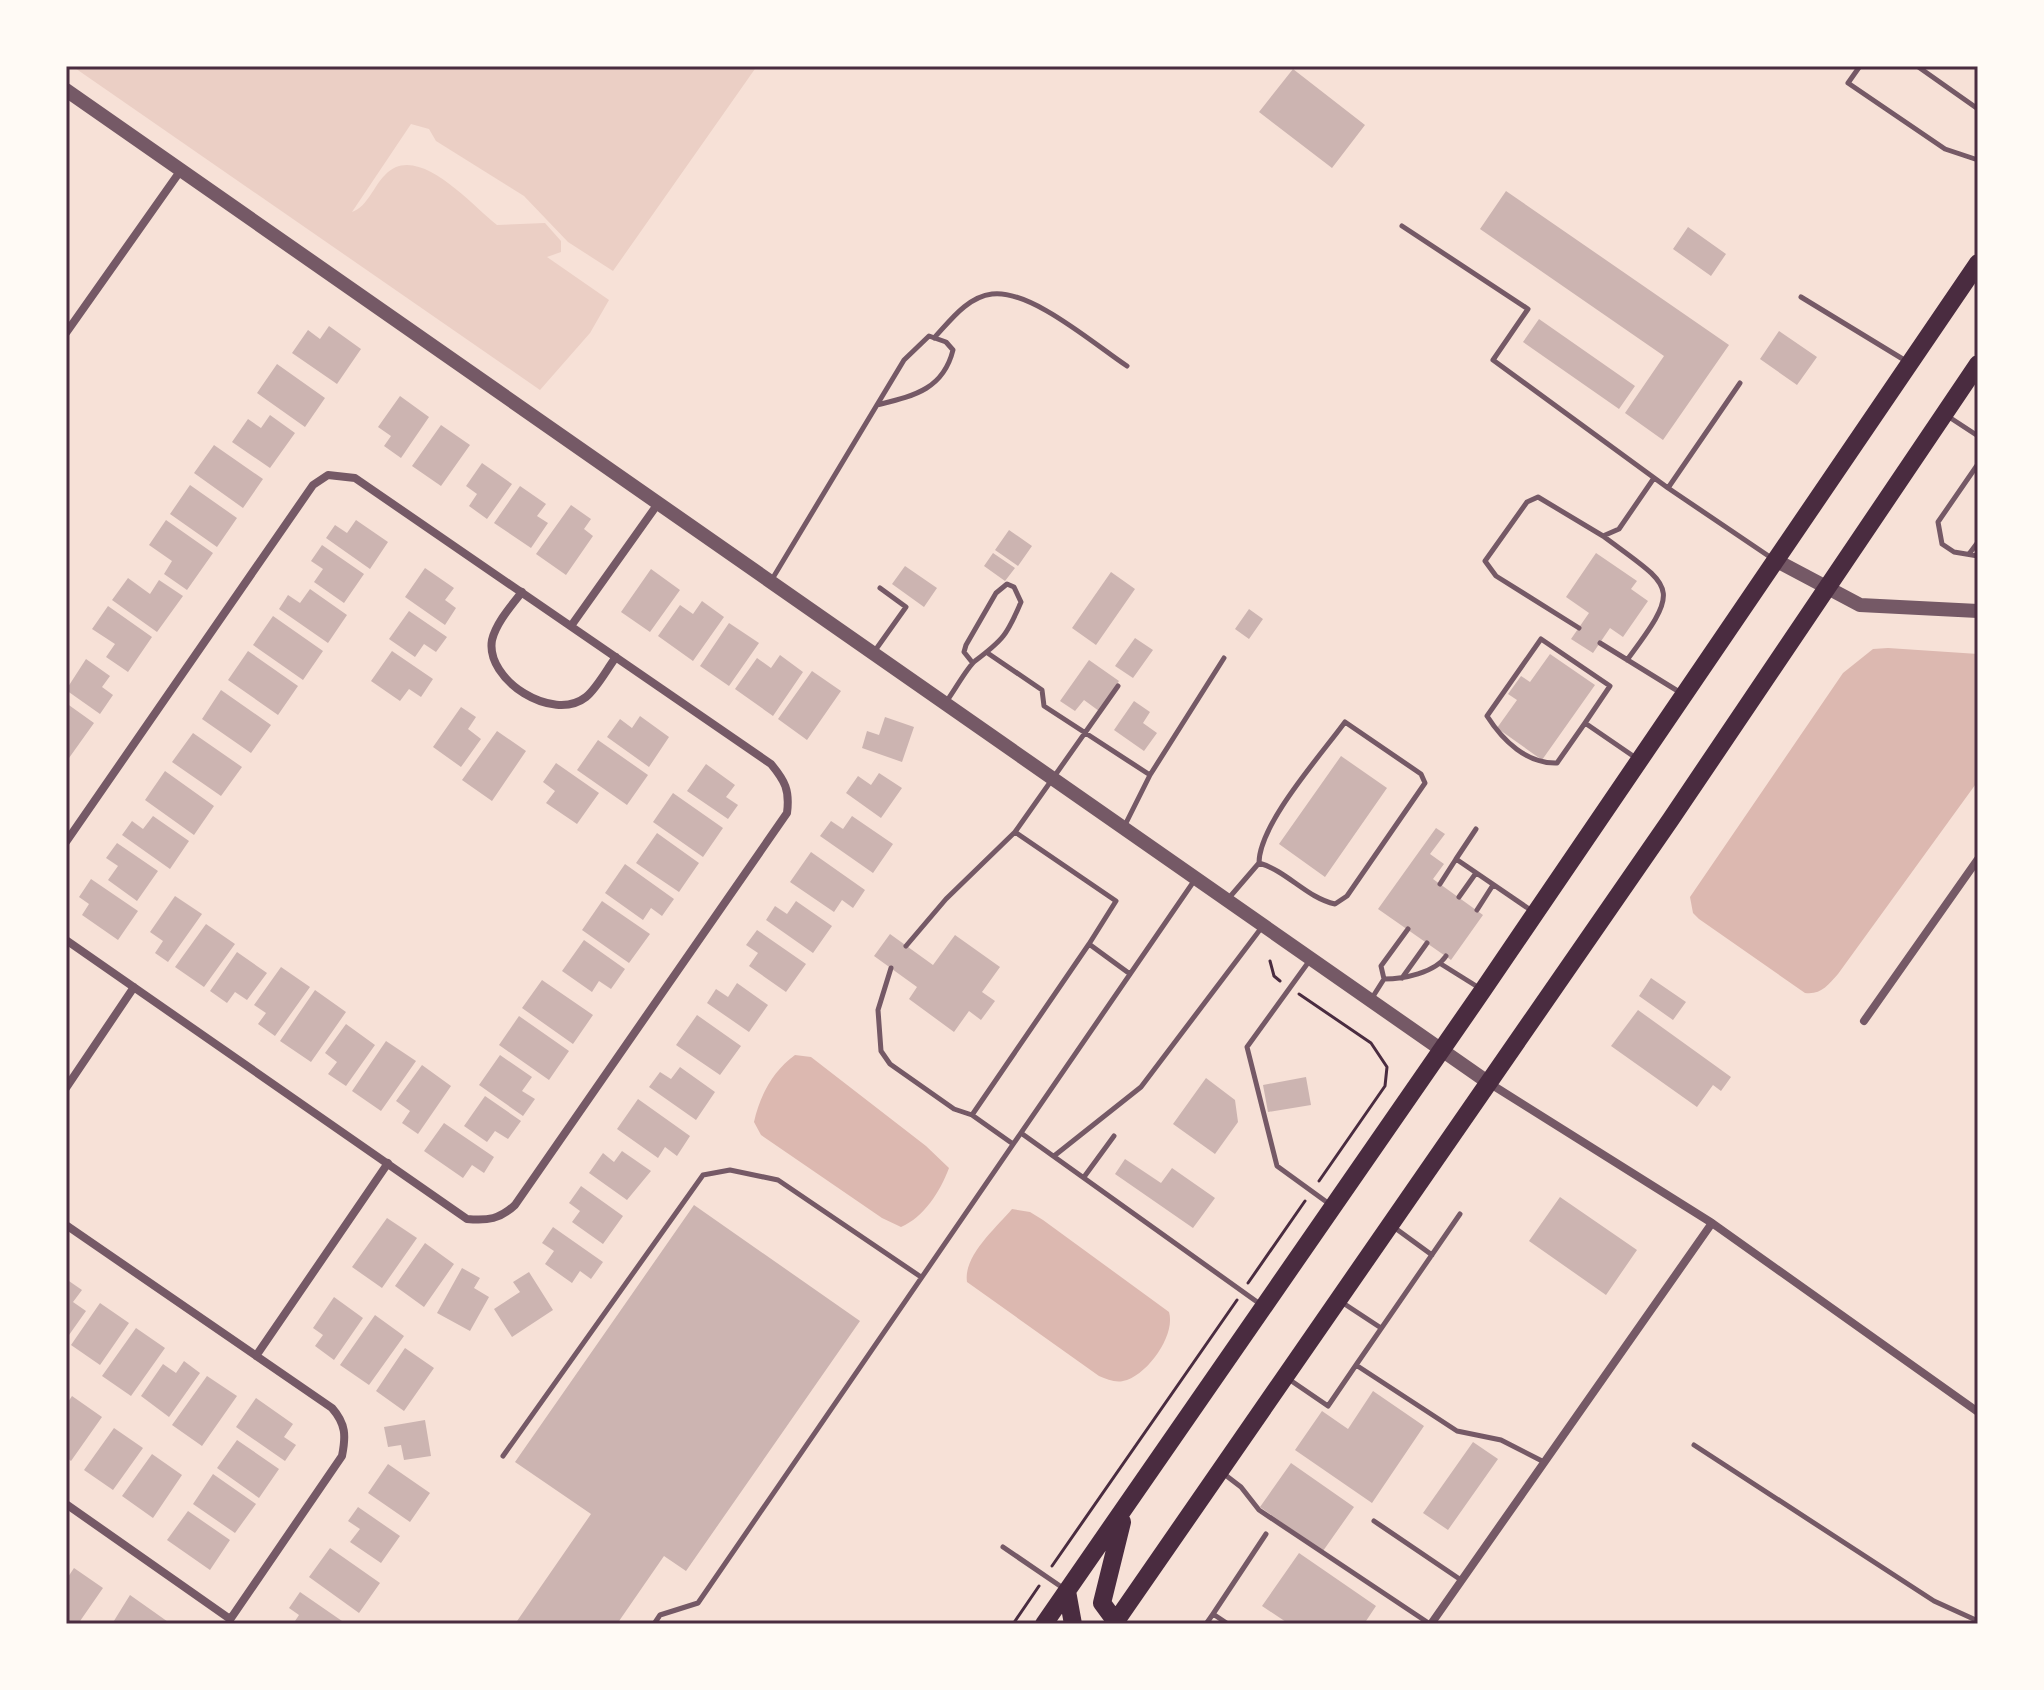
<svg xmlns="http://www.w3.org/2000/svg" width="2044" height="1690" font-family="Karla,sans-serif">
  <rect width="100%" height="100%" fill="#f7e1d7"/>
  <path fill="#ebcfc5" d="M72 66H757L613 271 568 242 524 196 436 141 429 129 411 124 352 212C368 206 373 187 385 175 417 141 470 204 497 225L545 223 561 241V252L547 257 609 300 590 333 540 390Z"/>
  <path fill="#dcb8b0" d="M1888 648 1978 654V781L1838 974C1828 985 1821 995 1805 993L1699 919 1693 913 1690 897 1843 673 1873 649Z
    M795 1055 811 1057 926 1146 949 1168C940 1192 924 1217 901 1227L882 1218 761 1135 754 1122C760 1095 773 1071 795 1055Z
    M1012 1209 1030 1212 1043 1220 1169 1312C1176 1335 1147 1376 1123 1381 1115 1383 1107 1379 1099 1376L967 1282C963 1256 996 1228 1012 1209Z"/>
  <path fill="#ccb4b1" d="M1293 69 1365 125 1332 168 1259 112Z
    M1506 191 1729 345 1663 440 1625 413 1664 356 1480 229Z
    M1688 227 1726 254 1711 276 1673 249Z
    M1539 319 1635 386 1619 409 1523 342Z
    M329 326 361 349 337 384 292 353 308 330 320 339Z
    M1779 331 1817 357 1797 385 1760 359Z
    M277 364 325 398 305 427 257 393Z
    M400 396 429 417 401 458 384 446 391 436 378 427Z
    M270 415 295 433 270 468 232 442 248 419 261 428Z
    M441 425 470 445 441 486 412 466Z
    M214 445 263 479 243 508 194 473Z
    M482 463 512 484 487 519 469 506 477 494 466 486Z
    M190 485 237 518 217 547 170 514Z
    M520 486 546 504 537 516 548 523 531 548 494 523Z
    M571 505 591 519 584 529 593 536 566 575 536 554Z
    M166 520 213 553 187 590 164 574 172 561 149 545Z
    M356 520 388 542 370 569 326 538 335 525 347 533Z
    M1009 530 1032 546 1018 566 995 550Z
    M322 545 364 574 344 603 314 582 323 569 311 561Z
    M993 553 1015 568 1005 581 984 566Z
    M1596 553 1637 581 1631 589 1648 601 1623 637 1610 628 1593 653 1571 639 1589 613 1566 597Z
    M905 566 937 588 924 607 892 584Z
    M425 568 454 588 445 600 456 608 445 625 405 597Z
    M651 569 680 590 650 632 621 612Z
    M1111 572 1135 589 1096 645 1072 628Z
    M128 578 150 594 159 580 183 596 157 632 112 600Z
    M310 589 347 615 328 643 279 609 288 595 300 603Z
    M702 601 724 617 693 661 658 636 680 605 693 614Z
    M108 606 152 637 128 672 106 657 115 644 92 629Z
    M1249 609 1263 619 1249 639 1235 629Z
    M409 611 447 637 436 652 424 644 415 657 389 639Z
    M273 616 323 651 303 680 253 645Z
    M729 623 759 643 729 686 700 666Z
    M1135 638 1153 650 1133 678 1115 666Z
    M248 651 298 686 278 715 228 680Z
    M392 651 433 679 421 697 409 689 400 701 371 681Z
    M1550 654 1595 685 1542 760 1497 728 1517 700 1508 694 1521 676 1530 682Z
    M780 655 803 672 773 716 735 689 757 658 771 668Z
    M86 659 110 676 102 687 113 695 100 714 66 690Z
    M1089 660 1119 681 1099 711 1084 700 1075 711 1060 701Z
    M812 671 841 691 807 740 778 719Z
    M221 690 271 725 251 753 202 719Z
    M1134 701 1150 712 1143 723 1157 733 1144 751 1114 730Z
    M66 703 94 723 69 758 66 756Z
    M461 707 476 717 468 729 481 739 461 767 433 747Z
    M640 716 669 737 649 767 607 737 620 719 632 728Z
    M885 717 914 727 902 762 862 748 867 731 879 735Z
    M497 731 526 751 492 801 462 780Z
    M193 733 242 767 221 796 172 762Z
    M598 740 648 775 627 805 577 770Z
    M1341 756 1387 788 1325 877 1279 844Z
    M556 763 599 793 577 824 546 803 555 791 543 782Z
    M706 764 735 785 726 797 738 805 728 819 687 791Z
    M165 771 214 806 194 835 145 800Z
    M879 773 902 788 881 818 846 793 858 776 871 785Z
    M673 793 723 828 703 857 653 822Z
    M153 816 189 841 170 869 122 835 132 821 143 829Z
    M852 816 893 844 873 873 820 836 831 821 843 829Z
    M1436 828 1445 834 1430 854 1444 864 1433 879 1483 915 1451 960 1378 909Z
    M657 833 699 863 679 892 636 863Z
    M117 843 158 871 137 901 108 880 118 866 106 858Z
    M811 852 865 890 853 908 842 900 834 912 790 882Z
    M625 864 674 899 662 916 651 908 643 920 605 893Z
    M91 879 138 911 118 940 82 915 89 904 79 897Z
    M175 896 202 914 168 962 155 953 163 941 150 932Z
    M602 901 650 934 629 963 582 930Z
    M796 901 832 926 813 953 766 920 775 906 787 914Z
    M206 924 235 944 204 987 175 967Z
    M757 930 806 964 786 992 749 966 758 953 746 945Z
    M890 934 933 965 955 935 1000 967 982 992 995 1001 981 1020 969 1011 954 1032 909 999 917 987 874 956Z
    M584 940 625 969 611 989 599 981 592 992 562 971Z
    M237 952 267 973 247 1000 235 992 227 1003 210 991Z
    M281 967 310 987 275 1036 258 1024 266 1013 254 1005Z
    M1651 978 1686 1002 1673 1020 1639 996Z
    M542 980 593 1015 573 1044 522 1008Z
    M737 983 768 1005 749 1032 707 1003 716 989 728 997Z
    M315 990 346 1012 311 1062 280 1041Z
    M1638 1010 1731 1077 1721 1091 1713 1085 1697 1107 1611 1046Z
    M697 1015 741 1046 720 1075 676 1045Z
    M519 1016 569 1051 549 1080 499 1045Z
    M346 1024 375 1045 346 1086 328 1074 337 1062 325 1053Z
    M386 1041 416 1061 381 1111 352 1091Z
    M500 1055 532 1077 522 1091 535 1099 523 1116 479 1085Z
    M422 1065 451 1086 418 1134 402 1123 410 1111 396 1101Z
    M680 1067 715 1092 696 1120 649 1087 660 1072 671 1079Z
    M1306 1077 1311 1105 1268 1112 1263 1085Z
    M1206 1078 1235 1100 1238 1122 1215 1154 1173 1124Z
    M485 1096 521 1121 508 1139 495 1131 487 1142 464 1126Z
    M638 1099 690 1136 677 1156 665 1147 658 1158 617 1129Z
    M444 1123 494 1157 484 1173 472 1165 463 1178 424 1151Z
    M622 1151 651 1171 627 1200 589 1173 603 1153 614 1162Z
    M1125 1159 1161 1183 1172 1168 1215 1198 1193 1228 1115 1174Z
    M581 1186 623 1216 603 1244 572 1222 580 1211 569 1203Z
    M1560 1197 1637 1250 1606 1295 1529 1241Z
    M694 1205 860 1321 686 1571 664 1556 617 1624H515L591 1514 515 1462Z
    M387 1218 417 1238 382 1288 352 1267Z
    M553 1227 603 1262 591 1279 580 1271 572 1283 545 1264 554 1251 542 1243Z
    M425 1243 454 1264 424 1307 395 1286Z
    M462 1268 480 1278 474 1288 489 1297 470 1331 437 1313Z
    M529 1272 553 1310 512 1337 494 1309 520 1292 513 1282Z
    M66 1279 82 1290 73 1302 86 1311 69 1335Z
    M334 1297 363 1318 334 1360 315 1346 323 1335 313 1328Z
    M100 1303 129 1323 100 1365 71 1345Z
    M375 1315 404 1336 369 1385 340 1365Z
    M136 1328 165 1348 131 1396 102 1376Z
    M405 1348 434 1368 404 1411 376 1391Z
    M184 1361 200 1373 169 1417 141 1396 163 1364 176 1373Z
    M207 1376 237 1396 202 1446 172 1425Z
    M1373 1391 1424 1426 1372 1503 1295 1450 1322 1411 1348 1429Z
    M72 1396 102 1417 71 1461 66 1457V1405Z
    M256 1398 293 1424 284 1437 296 1445 285 1461 236 1427Z
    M425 1420 431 1456 404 1460 401 1445 388 1447 384 1427Z
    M114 1428 143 1448 113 1490 84 1470Z
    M237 1440 279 1469 259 1498 217 1468Z
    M1473 1442 1498 1459 1448 1530 1423 1513Z
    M152 1454 182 1475 153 1518 122 1496Z
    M1291 1463 1354 1507 1323 1551 1260 1507Z
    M388 1464 430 1493 410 1522 368 1493Z
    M213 1474 256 1504 235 1533 193 1504Z
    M358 1507 400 1536 381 1563 350 1542 360 1529 348 1521Z
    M188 1511 230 1540 210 1570 167 1540Z
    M330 1548 380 1583 359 1613 309 1577Z
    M1299 1553 1376 1606 1364 1624H1289L1262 1606Z
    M74 1568 103 1588 78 1624H66V1580Z
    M300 1592 342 1621 340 1624H293L299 1615 289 1608Z
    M130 1595 171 1624H112Z"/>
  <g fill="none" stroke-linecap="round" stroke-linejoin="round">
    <path stroke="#4a2c40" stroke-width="3" d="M1270 961 1274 976 1280 981
      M1299 994 1371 1043 1387 1067 1385 1086 1319 1181
      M1248 1283 1305 1201
      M1052 1566 1237 1300
      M1013 1624 1039 1586"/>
    <path stroke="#755966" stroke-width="5" d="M1860 66 1848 83 1945 149 1978 160
      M1917 66 1978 109
      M1402 226 1528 309 1493 360 1668 488 1773 559
      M1801 297 1906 361
      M934 338C950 321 967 297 992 294 1031 289 1095 345 1127 366
      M1949 417 1978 436
      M1978 464 1938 522 1942 544 1954 552 1978 556
      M1668 488 1740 383
      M1603 536C1674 589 1683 585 1627 660
      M1969 554 1978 542
      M771 581 904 360 929 336 946 342 953 350C943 390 913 396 877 405
      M1579 628 1496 576 1485 561 1527 502 1538 497 1603 536 1619 529 1654 478
      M1600 643 1681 693
      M874 652 906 607 880 588
      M989 654 1042 690 1044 706 1150 775 1125 825
      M1118 686 1015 832 1116 901 1089 944 1130 974
      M946 702C953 693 968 666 975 661 1003 640 1007 635 1021 602L1014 587 1007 584 996 593 966 645 964 652 972 662
      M1585 723 1557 763C1527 764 1503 741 1487 716L1541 639 1610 686 1585 723 1636 758
      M1150 775 1224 658
      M1456 859 1476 829
      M1440 884 1456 859 1532 911
      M1459 897 1476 873
      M1228 899 1259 863C1287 871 1307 898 1335 904L1347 896 1425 783 1421 774 1345 722C1321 755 1259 824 1259 863
      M1477 910 1493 885
      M906 946 946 899 1015 832
      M1310 960 1247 1047 1277 1166 1328 1203
      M1441 964 1481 989
      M891 968 878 1010 881 1051 890 1064 954 1109 972 1115
      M1402 978 1427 943
      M1384 979 1381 966 1408 929
      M1372 998 1384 979C1403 979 1435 973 1446 956
      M1021 1133 1260 1304
      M1013 1144 972 1115 1089 944
      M1054 1156 1141 1087 1262 927
      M1084 1177 1114 1136
      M1460 1214 1356 1365 1457 1431 1501 1440 1544 1462
      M1395 1228 1432 1255
      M1343 1303 1381 1328
      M1290 1380 1328 1406 1356 1365
      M1694 1445 1934 1601 1978 1621
      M503 1456 703 1175 730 1170 778 1180 921 1277
      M1224 1474 1241 1487 1259 1510 1430 1624
      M1374 1521 1461 1580
      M1003 1547 1063 1588
      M1213 1614 1266 1534
      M654 1624 660 1615 698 1603 1194 881
      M1206 1624 1213 1614 1228 1624"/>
    <path stroke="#755966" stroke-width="8" d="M66 333 181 170
      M522 592C511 606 496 623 492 640 485 680 553 723 586 697 597 688 607 669 616 657
      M571 626 657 505
      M66 842 313 485 328 475 355 478 771 764C785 781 790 790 787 813L515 1205C500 1219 488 1221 467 1219L66 940
      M1864 1021 1978 859
      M1489 1083 1712 1223 1978 1412
      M66 1088 134 987
      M66 1225 332 1408C346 1424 346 1436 342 1456L227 1624
      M256 1356 388 1163
      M66 1504 230 1619
      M1431 1624 1712 1223"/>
    <path stroke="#755966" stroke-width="14" d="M66 90 1489 1083
      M1777 561 1860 605 1978 611"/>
    <path stroke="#4a2c40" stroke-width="18" d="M1067 1591 1073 1624
      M1116 1622 1102 1603 1122 1522
      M1044 1624 1483 990 1978 263
      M1114 1624 1671 819 1978 364"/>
  </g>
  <rect width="2044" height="1690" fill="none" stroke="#fffaf5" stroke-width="136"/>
  <rect x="68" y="68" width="1908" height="1554" fill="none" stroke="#4a2c40" stroke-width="3"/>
</svg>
